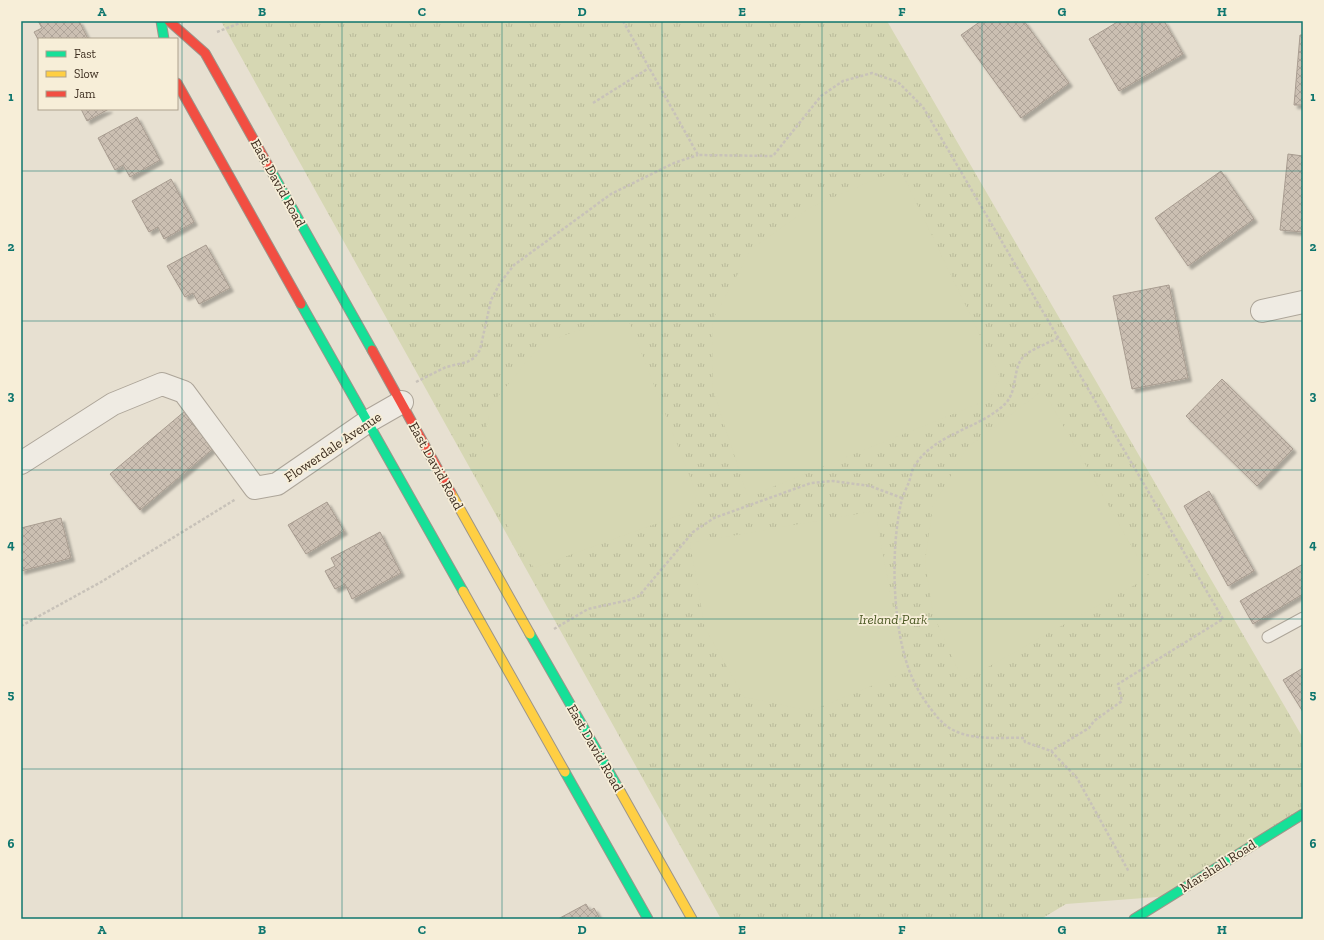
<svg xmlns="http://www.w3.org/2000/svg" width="1324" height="940" font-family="'Zilla Slab',serif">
  <defs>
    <pattern id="park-tufts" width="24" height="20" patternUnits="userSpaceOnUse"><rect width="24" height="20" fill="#d6d7b3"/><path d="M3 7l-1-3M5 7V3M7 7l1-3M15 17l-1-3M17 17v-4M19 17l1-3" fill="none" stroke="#b9b99a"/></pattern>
    <pattern id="building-cross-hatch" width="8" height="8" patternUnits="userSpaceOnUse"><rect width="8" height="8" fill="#cbbfb2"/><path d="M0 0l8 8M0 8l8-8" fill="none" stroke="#afa499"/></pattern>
    <filter id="shadow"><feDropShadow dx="3.5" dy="3.5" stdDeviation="1" flood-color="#0004"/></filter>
  </defs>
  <rect width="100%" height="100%" fill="#e7e0d1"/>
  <path fill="url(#park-tufts)" d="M221 21H887L1303 738V814L1170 896 1066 904 1041 919H721Z"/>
  <path fill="#d6d7b3" d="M900 169 1000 377 990 399 748 497 713 390 712 321 752 248 813 206Z
    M626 314 697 495 688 512 534 568 477 476 491 405 542 343Z
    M1043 390 1149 577 963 681 933 614 925 562 933 506 967 448Z
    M875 511 905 672 811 711 744 697 705 628 690 543Z"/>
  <path fill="url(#building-cross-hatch)" stroke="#a89c90" filter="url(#shadow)" d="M38 21H79L88 39H39V41L34 32 42 28Z
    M981 21H1024L1069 83 1021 118 961 35Z
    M1119 21H1164L1183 54 1119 91 1089 39Z
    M1300 35H1303V105H1294Z
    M81 109H109L87 121Z
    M137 117 160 160 130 177 123 165 115 170 98 138Z
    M1288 154 1303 156V232L1280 230Z
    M1221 171 1254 219 1188 266 1155 218Z
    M171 179 194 222 164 239 158 227 149 232 132 201Z
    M206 245 230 288 199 304 193 293 185 297 167 266Z
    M1169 285 1188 378 1132 389 1113 296Z
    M1222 379 1293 449 1257 486 1186 416Z
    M185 411 215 447 140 510 110 474Z
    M1209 491 1254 571 1228 586 1184 506Z
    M327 502 344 531 306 554 288 525Z
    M61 518 71 558 21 571V528Z
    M380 532 401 573 352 599 345 584 335 589 325 571 335 566 331 558Z
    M1303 564V594L1253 624 1240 601Z
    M1303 668V712L1283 680Z
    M586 904 590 911 594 908 600 919H558Z"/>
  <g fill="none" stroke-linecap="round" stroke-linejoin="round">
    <g stroke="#ada599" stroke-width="13">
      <path id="lane" d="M1268 637 1303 618"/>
    </g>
    <g stroke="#ada599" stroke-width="24">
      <path id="street" d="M1262 311 1303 302
        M21 463 113 404 162 384 184 392 255 488 277 484 367 422 402 402"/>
    </g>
    <g stroke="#9c958a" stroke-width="11">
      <path id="fast" d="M161 21 164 39
        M269 167 372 350
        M301 304 463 591
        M530 634 620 791
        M565 772 648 919
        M1134 919 1303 814"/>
    </g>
    <g stroke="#9c958a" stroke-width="11">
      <path id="slow" d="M451 493 530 634
        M463 591 565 772
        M620 791 692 919"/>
    </g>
    <g stroke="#9c958a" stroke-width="11">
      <path id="jam" d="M169 21 205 53 269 167
        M177 83 301 304
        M372 350 451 493"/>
    </g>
    <path stroke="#c8c2b9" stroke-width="2.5" stroke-dasharray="3 2" stroke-linecap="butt" d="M623 21 698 155 773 156 821 96 843 81 872 73 898 82 923 107 1223 619 1118 684 1122 701 1094 721 1089 728 1051 751
      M217 32 245 21
      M593 103 649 68
      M1058 338C1050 342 1028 351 1023 357 1012 370 1018 391 1005 404 979 429 936 433 915 465 912 469 911 476 909 482 907 487 904 493 902 499 890 547 892 629 911 675 916 687 923 699 931 709 937 717 943 725 953 730 974 741 1001 737 1024 738L1025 742 1051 751 1077 778 1129 872
      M416 382 446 367 467 362 474 358 480 350 491 300 500 283 514 265 611 194 674 163 698 155
      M21 626 101 582 236 499
      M554 629 588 609 629 600 639 596 693 532 714 518 750 505 811 483 833 481 870 486 902 498"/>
    <use href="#lane" stroke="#efebe3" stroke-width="11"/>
    <use href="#street" stroke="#efebe3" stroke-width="22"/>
    <use href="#fast" stroke="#16e098" stroke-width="9"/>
    <use href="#slow" stroke="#ffcf43" stroke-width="9"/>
    <use href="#jam" stroke="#f24e42" stroke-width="9"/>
  </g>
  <path fill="none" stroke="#0f766e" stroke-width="1" stroke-opacity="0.55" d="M182 21V919M342 21V919M502 21V919M662 21V919M822 21V919M982 21V919M1142 21V919M21 171H1303M21 321H1303M21 470H1303M21 619H1303M21 769H1303"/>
  <g text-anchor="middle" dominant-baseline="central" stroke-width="3.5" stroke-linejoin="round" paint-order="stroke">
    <g font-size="14" fill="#3d2e20" stroke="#f7eed8">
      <text transform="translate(278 183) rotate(61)">East David Road</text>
      <text transform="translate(333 447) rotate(-34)">Flowerdale Avenue</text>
      <text transform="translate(436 466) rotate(61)">East David Road</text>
      <text transform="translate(595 748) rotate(60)">East David Road</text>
      <text transform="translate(1218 866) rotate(-32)">Marshall Road</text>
    </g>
    <g font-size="14" font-style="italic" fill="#4d5a26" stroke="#f7eed8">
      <text x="893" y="619">Ireland Park</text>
    </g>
  </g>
  <rect width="1324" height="940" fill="none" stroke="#f7eed8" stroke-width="44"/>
  <rect x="38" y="38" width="140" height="72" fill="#f7eed8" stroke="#ada18e"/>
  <rect x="46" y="51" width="20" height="6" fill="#16e098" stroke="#ada18e"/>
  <text x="74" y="58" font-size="12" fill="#3d2e20">Fast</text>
  <rect x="46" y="71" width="20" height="6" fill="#ffcf43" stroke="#ada18e"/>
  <text x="74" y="78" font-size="12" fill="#3d2e20">Slow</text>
  <rect x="46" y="91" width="20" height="6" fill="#f24e42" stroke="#ada18e"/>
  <text x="74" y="98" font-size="12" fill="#3d2e20">Jam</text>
  <rect x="22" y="22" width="1280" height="896" fill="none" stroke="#0f766e" stroke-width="1.5"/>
  <g font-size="13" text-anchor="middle" font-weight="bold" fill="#0f766e">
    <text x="102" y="16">A</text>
    <text x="262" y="16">B</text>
    <text x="422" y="16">C</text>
    <text x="582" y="16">D</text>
    <text x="742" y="16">E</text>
    <text x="902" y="16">F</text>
    <text x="1062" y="16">G</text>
    <text x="1222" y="16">H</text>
    <text x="11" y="101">1</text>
    <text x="1313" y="101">1</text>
    <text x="11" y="251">2</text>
    <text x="1313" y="251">2</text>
    <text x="11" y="400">3</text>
    <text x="1313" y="400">3</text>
    <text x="11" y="549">4</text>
    <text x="1313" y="549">4</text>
    <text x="11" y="699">5</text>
    <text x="1313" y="699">5</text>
    <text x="11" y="848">6</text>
    <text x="1313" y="848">6</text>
    <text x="102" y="934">A</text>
    <text x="262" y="934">B</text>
    <text x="422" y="934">C</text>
    <text x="582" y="934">D</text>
    <text x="742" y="934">E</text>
    <text x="902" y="934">F</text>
    <text x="1062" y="934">G</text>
    <text x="1222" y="934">H</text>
  </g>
</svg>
